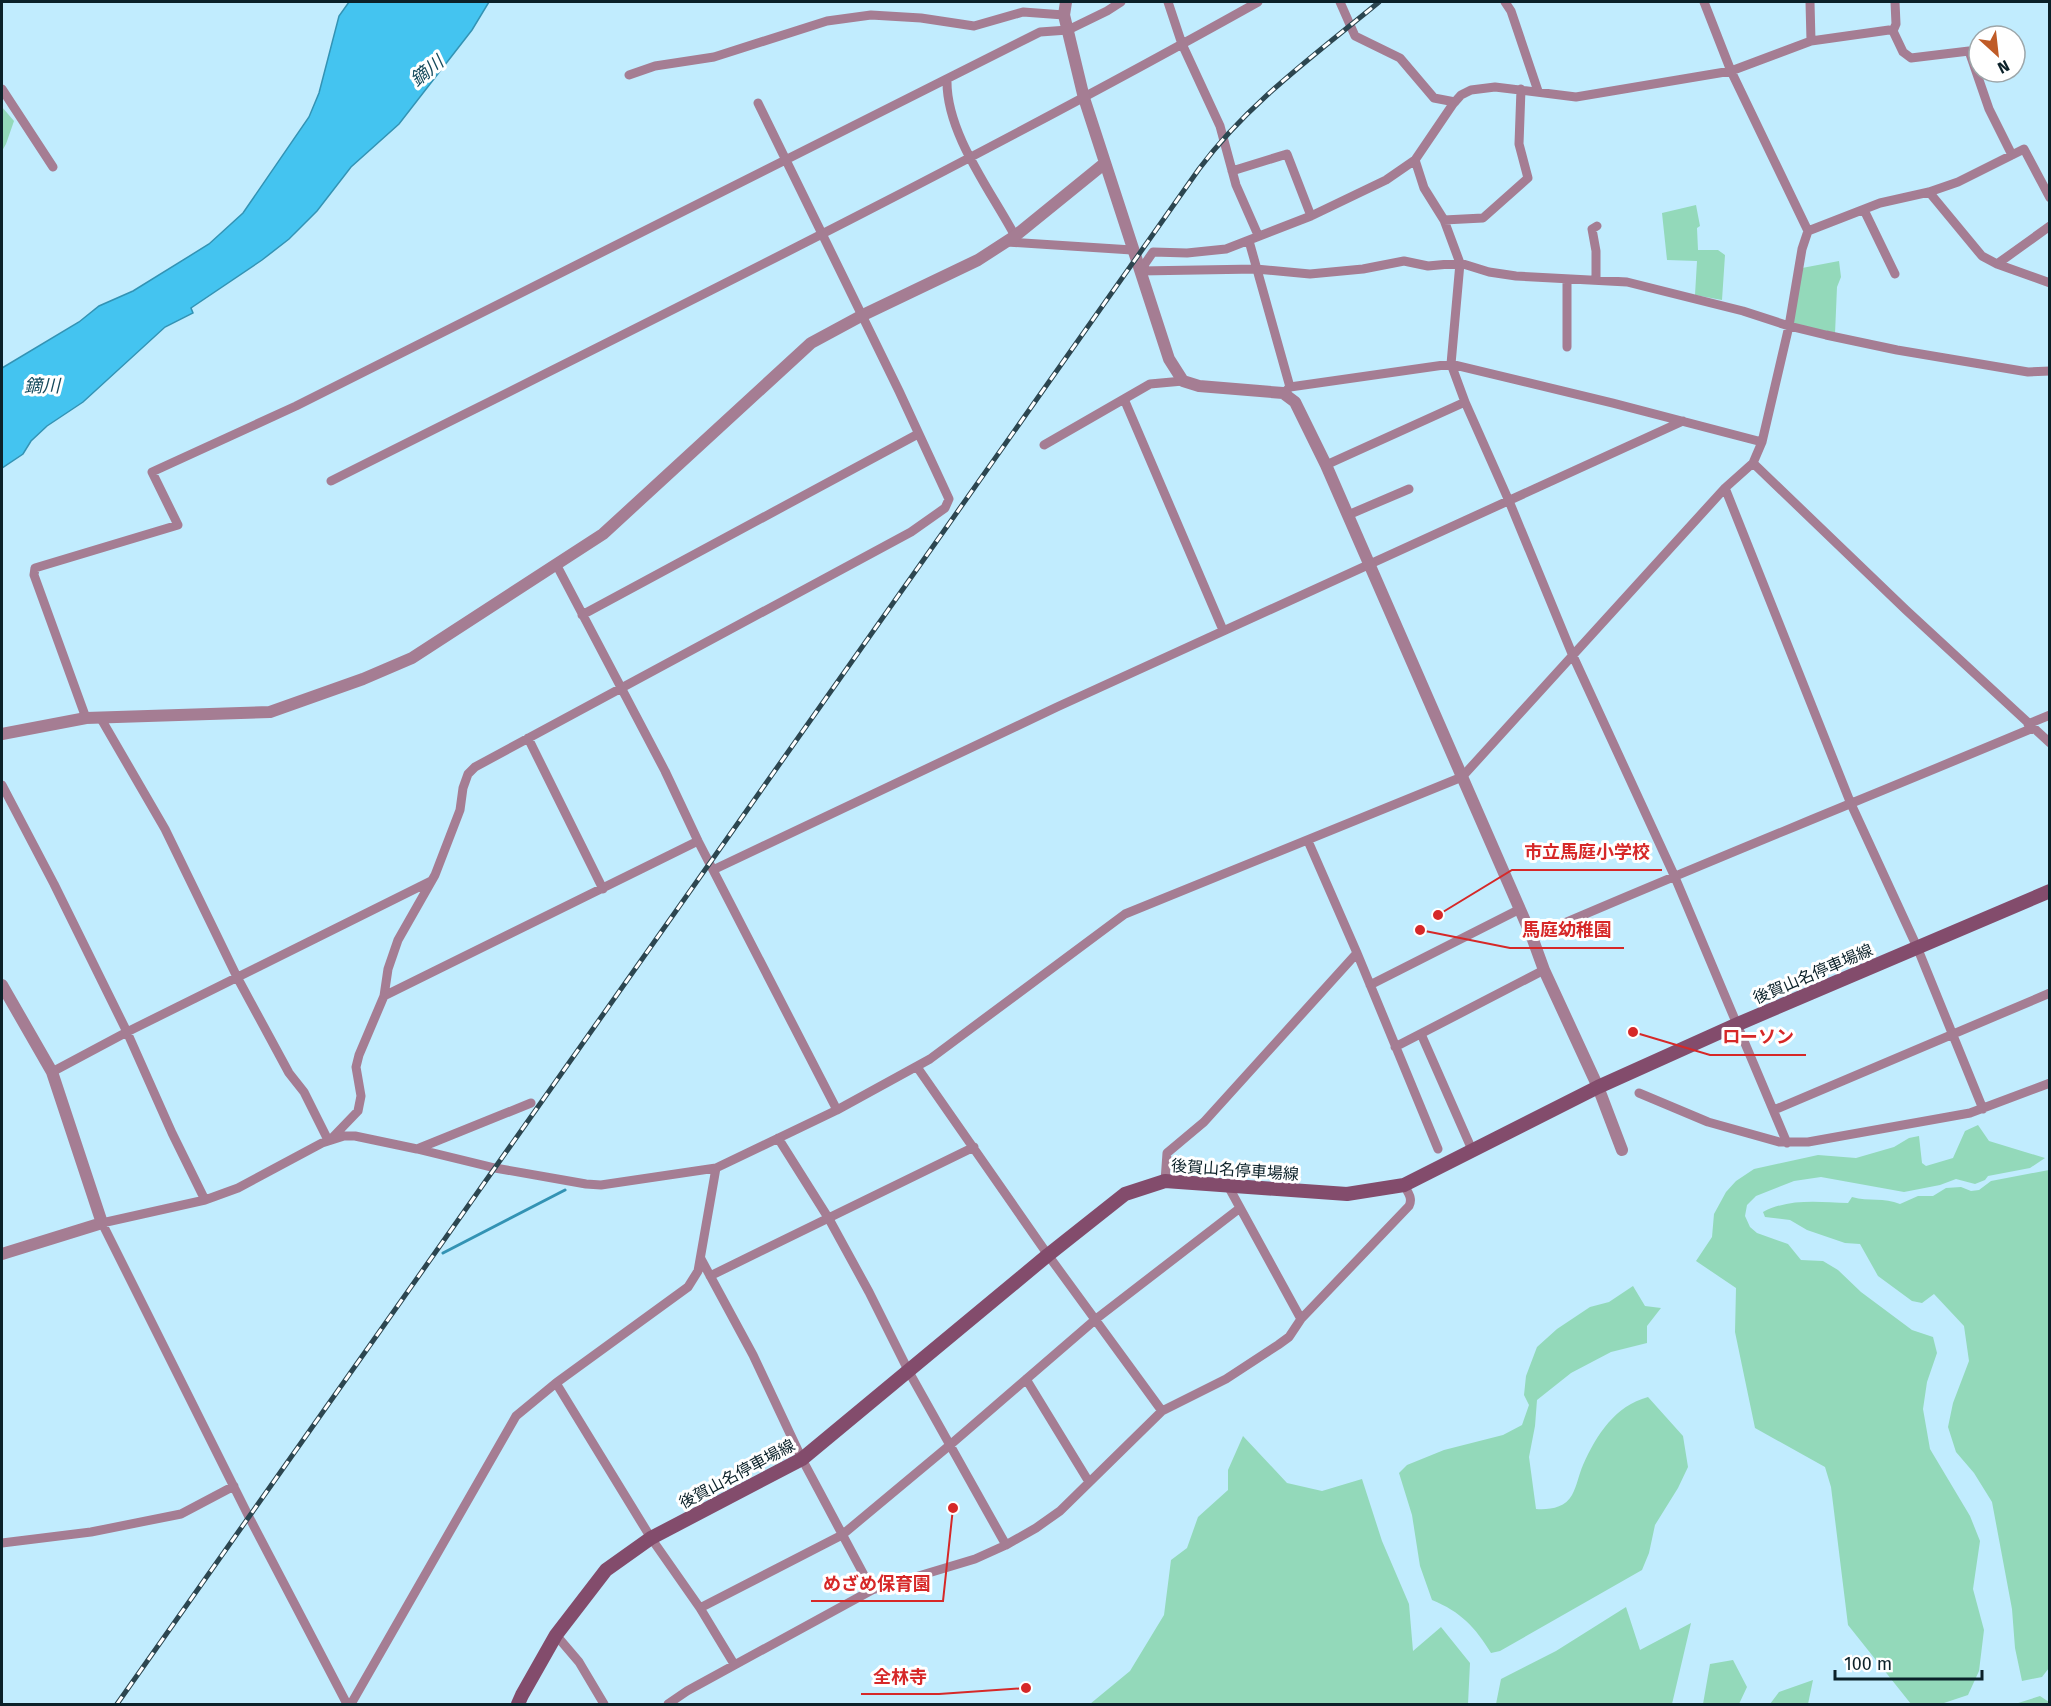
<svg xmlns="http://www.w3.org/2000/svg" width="2051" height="1706" font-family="'Fira Sans','Noto Sans JP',sans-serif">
  <rect width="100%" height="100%" fill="#c1ecfe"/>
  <path fill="#93d9ba" d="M2 107 14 121 6 144 2 151Z
    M1696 205 1700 226 1697 228 1698 250H1718L1725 255 1722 300 1695 295 1697 261 1667 260 1662 213Z
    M1839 261 1841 277 1837 287 1835 334 1792 324 1802 268Z
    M1978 1125 1989 1141 2045 1158 2030 1168 1988 1176 1985 1180 1975 1184 1956 1179 1940 1185 1904 1192 1821 1177 1794 1181 1756 1196 1747 1205 1745 1216 1750 1227 1757 1233 1788 1244 1801 1260 1823 1261 1838 1270 1861 1292 1912 1330 1933 1337 1937 1353 1927 1382 1923 1409 1930 1449 1970 1516 1980 1541 1973 1589 1984 1630 1979 1671 1968 1695 1941 1704H1911L1848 1625 1831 1487 1825 1467 1755 1428 1735 1332 1736 1288 1696 1261 1712 1237 1714 1214 1726 1192 1736 1181 1754 1169 1818 1155 1856 1158 1894 1147 1909 1138 1919 1136 1922 1163 1926 1166 1953 1158 1965 1131Z
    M2049 1170V1668L2042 1677 2022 1681 2015 1648 2012 1609 1992 1502 1974 1473 1956 1452 1948 1427 1953 1403 1969 1361 1964 1326 1934 1294 1922 1303 1912 1301 1878 1276 1860 1244 1845 1243 1807 1230 1790 1220 1765 1217 1763 1212C1789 1198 1819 1202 1848 1203L1852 1197C1869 1202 1884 1197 1900 1204L1918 1196H1933L1946 1188 1961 1187 1971 1191 1979 1190 1991 1181Z
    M1633 1286 1645 1306 1661 1308 1647 1326V1343L1611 1352 1571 1373 1537 1400 1535 1426 1529 1457 1536 1509C1549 1510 1565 1508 1572 1495 1577 1486 1579 1474 1583 1465 1597 1434 1615 1406 1648 1397L1683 1436 1688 1467 1678 1488 1655 1525 1649 1553 1642 1570 1500 1651 1491 1653C1475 1627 1461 1612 1432 1600L1420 1566 1412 1515 1399 1473 1407 1465 1444 1450 1503 1435 1522 1425 1529 1405 1524 1395 1526 1376 1537 1347 1557 1329 1590 1307 1609 1302Z
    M1243 1436 1287 1483 1322 1491 1362 1479 1382 1541 1409 1604 1413 1651 1441 1627 1470 1663 1468 1704H1090L1130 1671 1164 1615 1171 1560 1187 1548 1198 1517 1228 1490V1470Z
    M1626 1607 1640 1650 1691 1623 1672 1704H1496L1501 1679 1556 1651Z
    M1733 1660 1747 1687 1739 1704H1703L1710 1664Z
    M1813 1680 1808 1704H1770L1779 1692Z
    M2040 1696 2049 1702V1704H2015Z"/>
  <path fill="#44c4f0" stroke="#3393b4" stroke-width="1.5" d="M349 2H489L472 30 399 124 351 167 317 211 289 239 262 260 191 308 193 313 165 327 83 402 47 426 31 441 23 454 2 468V368L79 322 99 306 133 291 209 244 243 213 309 117 319 93 339 16Z"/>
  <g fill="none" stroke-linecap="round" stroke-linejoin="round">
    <path stroke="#3393b4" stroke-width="3" d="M443 1253 565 1190"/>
    <path stroke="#a57d93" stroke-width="9" d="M1168 2 1182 44 1220 126 1236 185 1258 235
      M1340 2 1355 36 1400 58 1434 98 1455 102
      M1505 2 1511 11 1538 91
      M1810 2 1811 41
      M1893 31 1896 24 1895 2
      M629 75 655 66 714 57 827 21 871 15 921 18 974 26 1023 12 1064 15
      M947 80C946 133 991 191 1015 236
      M2 89 53 167
      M1415 160 1424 188 1444 220 1460 263 1451 364 1465 402 1509 501 1573 656 1674 875 1787 1143
      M1232 171 1287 154 1311 216
      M1929 192 1982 256 1997 264 2050 283
      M1864 210 1895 274
      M1444 220 1483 218 1528 178 1519 144 1521 89
      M1808 231 1880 203 1929 192 1958 182 2024 149 2050 198
      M1249 241 1290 387 1287 390
      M1007 242 1132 250
      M1997 264 2050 226
      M1140 271 1153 252 1187 253 1226 249 1311 216 1386 180 1415 160 1453 104 1461 95 1471 90 1495 87 1576 97 1731 71 1811 41 1889 30 1893 31 1903 52 1911 58 1969 51 1989 109 2012 155
      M1140 271 1256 269 1310 274 1363 269 1404 261 1428 266 1460 263 1489 272 1516 276 1627 282 1743 311 1789 326 1826 335 1897 350 2028 372 2050 371
      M1567 279V347
      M1596 280V251L1592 229 1597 226
      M1290 387 1451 364 1613 403 1762 442
      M1124 399 1223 630
      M1044 445 1150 384 1183 381
      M1753 463 1906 610 2050 743
      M1326 465 1465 402
      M331 481C642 325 954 172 1258 2
      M1725 488 1851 804 1917 947 1983 1109
      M1348 515 1409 489
      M556 564 665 771 698 841 837 1110
      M582 615 918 434
      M100 717 165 829 237 977 289 1073 304 1092 328 1140
      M86 718 34 575 35 568 178 525 152 472 296 406 1040 32 1068 30 1107 11 1121 2
      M2028 724 2050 715
      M528 738 603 889
      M2 785 54 884 127 1032 172 1133 205 1200
      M1308 841 1357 953 1438 1149
      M715 869 1057 707 1683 421
      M1532 937C1698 865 1866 798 2033 728
      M1370 985 1520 909
      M384 996 698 841
      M1421 1034 1473 1152
      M1395 1047 1544 970
      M917 1067 1048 1255 1162 1411
      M52 1072 127 1032 431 881
      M1639 1093 1708 1122 1779 1142H1808L1970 1113 2050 1083
      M1774 1110 2050 993
      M333 1137 358 1111 361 1096 356 1067 359 1055 384 996 388 969 398 940 435 875 460 810 463 788 468 774 475 767 911 532 945 508 949 499 899 391 758 103
      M778 1138 829 1219 869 1292 909 1372 1006 1545
      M417 1149 531 1103
      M1165 1181 1167 1153 1204 1122 1357 953
      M1227 1184 1301 1319
      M701 1259 753 1355 802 1459 872 1590
      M710 1276 974 1147
      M1026 1379 1089 1482
      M556 1383 651 1538 700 1608 734 1664
      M2 1543 91 1532 181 1514 234 1486
      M700 1608 842 1535 950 1445 1096 1319 1240 1208
      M556 1635 579 1662 604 1704
      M347 1704 249 1517 102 1223 205 1200 238 1188 322 1143 344 1136H355L417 1149 495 1168 586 1184 601 1185 716 1168 837 1110 930 1059 1125 914 1462 777 1725 488 1753 463 1762 442 1789 326 1802 249 1808 231 1731 71 1704 2
      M351 1704 516 1416 556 1383 688 1287 698 1271 716 1168
      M668 1704 687 1691 872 1590 975 1559 1006 1545 1036 1528 1060 1511 1162 1411 1226 1379 1278 1345 1289 1337 1301 1319 1409 1206C1413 1198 1408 1193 1404 1185"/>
    <path stroke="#a57d93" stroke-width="12" d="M1066 2 1064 15 1084 98 1169 359 1183 381 1199 386 1283 393 1295 402 1326 465 1532 937 1544 970 1598 1087 1622 1150
      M2 734 86 718 270 712 363 679 412 658 603 534 811 343 861 316 978 260 1015 236 1105 163
      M2 985 52 1072 102 1223 2 1254"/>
    <path stroke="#834c6c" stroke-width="14" d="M518 1704 522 1695 556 1635 606 1570 651 1538 802 1459 1048 1255 1125 1194 1165 1181 1347 1194 1404 1185 1598 1087 1738 1024 2050 891"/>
    <g stroke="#2c4650" stroke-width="5">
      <path id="rail" d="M117 1704 1199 169C1248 103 1316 54 1379 2"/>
    </g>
    <use href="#rail" stroke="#fff" stroke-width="3" stroke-dasharray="9" stroke-linecap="butt"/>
  </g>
  <g text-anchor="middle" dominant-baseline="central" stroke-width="6" stroke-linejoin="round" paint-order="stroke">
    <g font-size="16" fill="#0b2129" stroke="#fff">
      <text transform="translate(1813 974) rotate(-23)">後賀山名停車場線</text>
      <text transform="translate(1235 1170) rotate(4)">後賀山名停車場線</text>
      <text transform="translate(737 1474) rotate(-28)">後賀山名停車場線</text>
    </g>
    <g font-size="18" font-style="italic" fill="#154a5c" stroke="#fff">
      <text transform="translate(427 71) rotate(-39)">鏑川</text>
      <text x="42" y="386">鏑川</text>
    </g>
  </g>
  <path fill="none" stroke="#d62828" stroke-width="2" d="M1438 915L1512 870H1662M1420 930L1510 948H1624M1633 1032L1710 1055H1806M953 1508L943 1601H811M1026 1688L939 1694H861"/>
  <g fill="#d62828" stroke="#fff" stroke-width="2">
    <circle cx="1438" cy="915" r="6"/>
    <circle cx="1420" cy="930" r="6"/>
    <circle cx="1633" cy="1032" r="6"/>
    <circle cx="953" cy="1508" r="6"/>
    <circle cx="1026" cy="1688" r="6"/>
  </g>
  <g font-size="18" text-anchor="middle" font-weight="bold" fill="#d62828" stroke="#fff" stroke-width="6" stroke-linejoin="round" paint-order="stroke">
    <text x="1587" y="858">市立馬庭小学校</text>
    <text x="1567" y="936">馬庭幼稚園</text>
    <text x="1758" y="1043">ローソン</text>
    <text x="877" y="1590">めざめ保育園</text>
    <text x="900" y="1683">全林寺</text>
  </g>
  <rect width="2051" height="1706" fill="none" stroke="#0b2129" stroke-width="6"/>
  <g transform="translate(1997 54) rotate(153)"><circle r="28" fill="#ffffff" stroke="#9da6a9" stroke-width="1.5"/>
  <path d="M0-4.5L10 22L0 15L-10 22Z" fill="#bf5b27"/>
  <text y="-9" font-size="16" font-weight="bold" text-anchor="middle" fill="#0b2129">N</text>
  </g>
  <path d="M1835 1670v9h147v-9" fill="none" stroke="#0b2129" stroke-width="3"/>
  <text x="1844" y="1670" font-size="18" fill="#0b2129" stroke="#ffffff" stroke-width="4.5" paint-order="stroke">100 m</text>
</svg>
